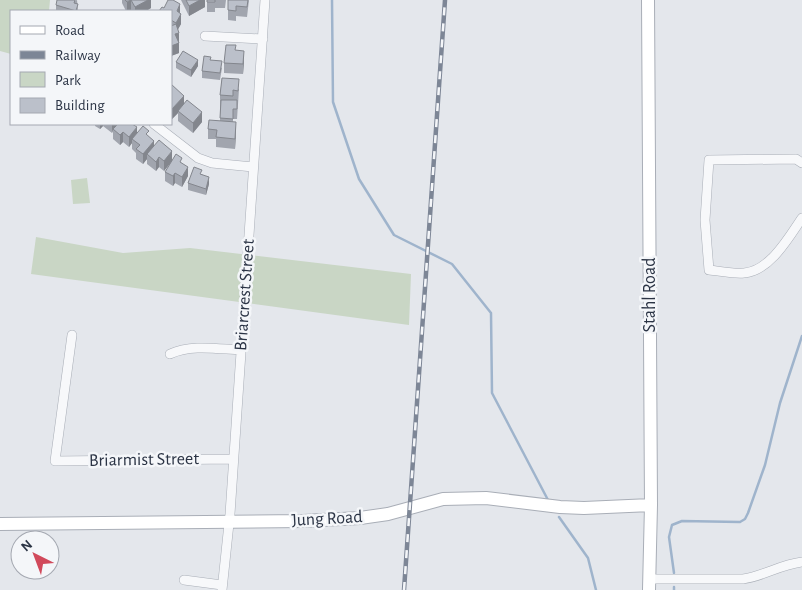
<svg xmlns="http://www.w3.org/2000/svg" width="802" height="590" font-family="'Alegreya Sans',sans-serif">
  <rect width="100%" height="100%" fill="#e4e7ec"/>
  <path fill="#c9d6c5" d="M0 0H50L49 11H11V54L0 51Z
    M87 178 90 203 73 204 71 180Z
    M36 237 123 253 190 248 411 274 409 325 31 274Z"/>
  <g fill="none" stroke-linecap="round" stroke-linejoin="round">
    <path stroke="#9fb4cc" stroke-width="2.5" d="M332 0 333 102 359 179 394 235 452 264 491 313 492 393 548 500
      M559 517 588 558 596 590
      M674 573 669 537 672 525 682 521 740 522 745 519 748 513 765 465 780 403 802 336
      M674 590V587"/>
    <g stroke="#a9aeb7" stroke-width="10">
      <path id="street" d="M205 36 263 39
        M154 124 198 158 212 163 253 167
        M802 163 796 159 709 160 705 220 709 270C720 271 733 274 744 273 770 271 789 237 802 218
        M72 335 55 461 233 459
        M170 354C191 344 218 349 241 350
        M650 579H743C764 576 779 565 802 562
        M184 580 222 585
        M222 590 230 514 265 0"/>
    </g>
    <g stroke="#a9aeb7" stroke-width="14">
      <path id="secondary" d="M648 0 651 505 649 590
        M0 524 303 521 360 518 388 514 443 499 486 498 560 507 584 508 651 505"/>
    </g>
    <use href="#street" stroke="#f7f8fa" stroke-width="9"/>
    <use href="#secondary" stroke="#fff" stroke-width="12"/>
    <g stroke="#7d8696" stroke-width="4.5">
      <path id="rail" d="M404 590 445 0"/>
    </g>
    <use href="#rail" stroke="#f4f6f9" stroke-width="2.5" stroke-dasharray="8" stroke-linecap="butt"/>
  </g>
  <path fill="#a1a5ae" d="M77 0 78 11H56V5Z
    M122 0H151V8L146 11H131V10L126 11 122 3Z
    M181 0H205V7L189 16Z
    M207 0H226L225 8H215V12H207Z
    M249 0 247 17 236 16V21L228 20V10Z
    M171 11 180 13 181 24 178 29 179 43V53L171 56Z
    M236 50 244 61 243 74 224 73V63Z
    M211 60 222 68 220 80 202 78V71Z
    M176 62 198 66 191 77 176 68Z
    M222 78 239 89 237 119H233V122L236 132 235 149 216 147V139H208V129L220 121V95Z
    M171 84 184 103 202 122 193 133 178 121V113L172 119 171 118Z
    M95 124H132L137 134 149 137 154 146 172 160 182 163 188 176 182 187 175 183 173 186 165 181V172L171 162 164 171 159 167 156 171 147 164V159L143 164 136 159V153L132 149V143L129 147 123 142 120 145 113 139V131L112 133 103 126 100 129 95 126Z
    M202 174 209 184 206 195 188 190V183Z"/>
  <path fill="#83868d" d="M131 0V10L127 11V2Z
    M148 0H151V8L146 11H135V7Z
    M200 0H205V7L189 16V6Z
    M180 4V14L177 11Z
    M181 14V24L176 33V23Z
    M179 33V53L171 56V46L175 34Z
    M244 51V61L243 74V64Z
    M198 60V66L191 77V70Z
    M184 96V106L178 111V113L172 119V109Z
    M202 112V122L193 133V123Z
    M236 122V132L235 149V139Z
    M100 124H103V126L100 129Z
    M112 124H119L113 129 112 133Z
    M137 127V137L132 139V143L129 147V137Z
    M123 132V142L120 145V135Z
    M154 141V151L147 154V159L143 164V154Z
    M172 151V161L164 171V161Z
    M159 157V167L156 171V162Z
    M188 167V176L182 187V177Z
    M175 173V183L173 186V176Z
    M209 177V184L206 195V189Z"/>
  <path fill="#bbc0ca" stroke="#83868d" d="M57 0H75L74 3 78 4 76 11 56 5Z
    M125 0H148L135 7 131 0 127 2Z
    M168 0H173L180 4 177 11 181 14 176 23 171 20V11H159L162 7 164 8Z
    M186 0H200L189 6Z
    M207 0H215V2H207Z
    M228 0H248L247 7 236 6V11L228 10Z
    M176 24 179 33 175 34 179 43 171 46V26Z
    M226 45H236L235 50 244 51 243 64 224 63Z
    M183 51 198 60 191 70 176 62Z
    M204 56 211 57 210 60 222 61 220 73 202 71Z
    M222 78 239 79 238 91 233 90V96L220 95Z
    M171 84 184 96 172 109 171 108Z
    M187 100 202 112 193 123 178 111Z
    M221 100H237V109H233V119L220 118Z
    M209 120 236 122 235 139 216 137 217 130 208 129Z
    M118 124H132L137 127 129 137 123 132 120 135 113 129Z
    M143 126 149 131 146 134 154 141 143 154 136 149 140 145 132 139Z
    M159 140 172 151 164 161 159 157 156 162 147 154Z
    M176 154 182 158 180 162 188 167 182 177 175 173 173 176 165 172Z
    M194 167 202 170 200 174 209 177 206 189 188 183Z"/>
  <g text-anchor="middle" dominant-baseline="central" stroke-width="5" stroke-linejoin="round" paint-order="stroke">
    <g font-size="18" fill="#2b3445" stroke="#f4f6f9">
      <text transform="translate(245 295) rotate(-86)">Briarcrest Street</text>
      <text transform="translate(650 295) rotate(-90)">Stahl Road</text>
      <text transform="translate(144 460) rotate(-1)">Briarmist Street</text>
      <text transform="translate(327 519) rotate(-3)">Jung Road</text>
    </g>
  </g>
  <rect x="10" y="10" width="162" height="115" fill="#f4f6f9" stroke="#a4a8b1"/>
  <rect x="20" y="26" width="25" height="8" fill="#ffffff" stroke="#a4a8b1"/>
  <text x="55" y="35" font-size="15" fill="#2b3445">Road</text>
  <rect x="20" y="51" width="25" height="8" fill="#7d8696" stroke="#a4a8b1"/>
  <text x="55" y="60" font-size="15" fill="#2b3445">Railway</text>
  <rect x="20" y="72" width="25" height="15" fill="#c9d6c5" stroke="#a4a8b1"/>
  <text x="55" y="85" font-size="15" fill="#2b3445">Park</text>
  <rect x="20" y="98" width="25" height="15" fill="#bbc0ca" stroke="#a4a8b1"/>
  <text x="55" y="110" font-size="15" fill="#2b3445">Building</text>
  <g transform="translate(35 555) rotate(318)"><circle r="24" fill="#f4f6f9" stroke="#a4a8b1"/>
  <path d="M0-4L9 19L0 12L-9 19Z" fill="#d1495b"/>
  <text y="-8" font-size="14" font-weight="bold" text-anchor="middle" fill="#2b3445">N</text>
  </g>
</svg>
